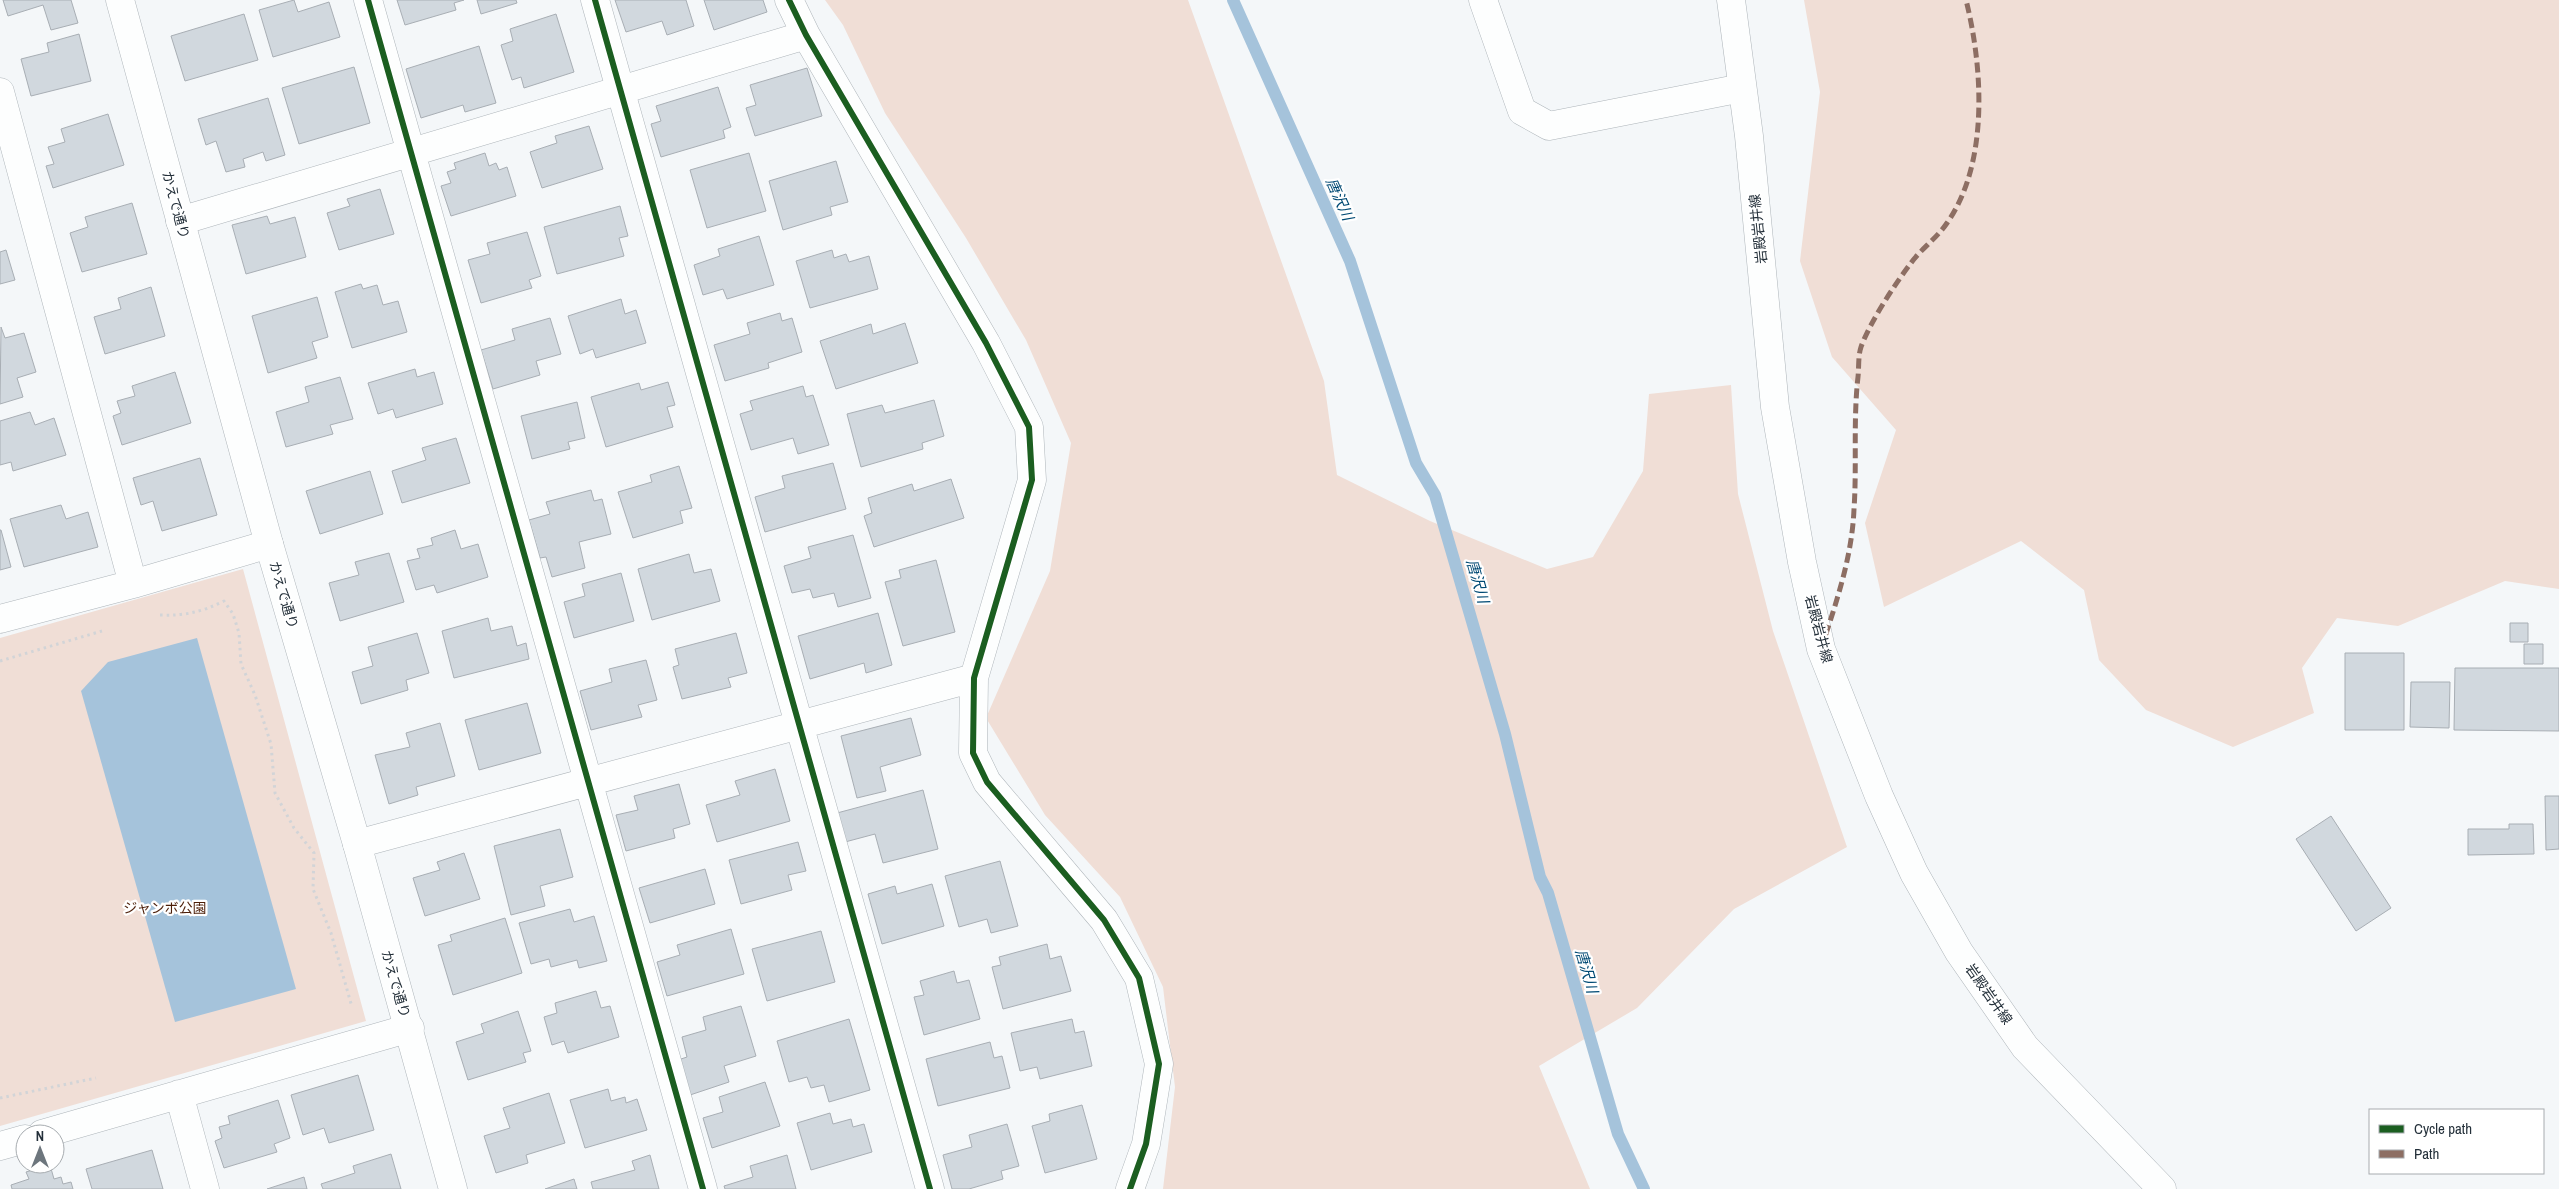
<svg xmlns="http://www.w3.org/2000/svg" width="2559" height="1189" font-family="'Archivo Narrow','Noto Sans JP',sans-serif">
  <rect width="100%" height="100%" fill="#f4f7f9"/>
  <path fill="#f0ded6" d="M825 0H1188L1324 381 1337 475 1430 521 1547 569 1593 557 1643 471 1649 394 1731 385 1738 494 1773 631 1847 847 1734 909 1637 1008 1539 1066 1590 1189H1163L1175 1087 1163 987 1120 897 1045 815 986 718 1050 571 1071 443 1026 340 966 238 885 113 843 25Z
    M1804 0H2559V589L2505 581 2398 626 2337 618 2302 668 2314 713 2233 747 2146 710 2099 660 2084 590 2021 541 1884 607 1865 523 1896 430 1832 357 1800 261 1820 92Z
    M243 569 366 1021 0 1126V638Z"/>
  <path fill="#a5c3db" d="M197 638 296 989 175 1022 81 691 108 662Z"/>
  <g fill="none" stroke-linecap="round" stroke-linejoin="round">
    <path stroke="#a5c3db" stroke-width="12" d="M1233 0 1350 261 1416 463 1435 495 1505 734 1540 877 1548 893 1618 1134 1644 1189"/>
  </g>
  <path fill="#d1d8de" stroke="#a8aeb4" d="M3 0H71L78 23 51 30 43 5 8 16Z
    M294 0 298 12 329 2 340 37 273 57 259 10Z
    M397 0H464L454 3 456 10 405 25Z
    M477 0H516L517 3 481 14Z
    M615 0H686L694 26 667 35 662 21 626 32Z
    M704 0H763L767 12 714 30Z
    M244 14 258 60 185 81 171 36Z
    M556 14 574 72 524 88 521 77 512 80 501 45 513 41 510 29Z
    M79 34 91 81 31 96 21 59 49 52 47 43Z
    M479 46 496 103 465 112 463 105 421 118 406 69Z
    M354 67 370 123 299 144 282 88Z
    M807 68 822 116 755 136 746 108 756 105 750 85Z
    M718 87 731 127 723 130 725 138 661 157 651 124 661 121 656 106Z
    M268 98 285 155 266 161 263 152 243 159 245 167 226 172 216 141 206 145 198 119Z
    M108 114 124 165 53 188 46 166 54 164 48 147 65 142 61 129Z
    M589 126 603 169 542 188 530 152 557 143 555 136Z
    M485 153 489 166 496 163 499 170 507 167 516 196 451 216 441 186 451 183 447 172 456 169 454 163Z
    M749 153 766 211 707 228 690 170Z
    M836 161 848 202 830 207 832 215 783 230 769 181Z
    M380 189 394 234 339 250 327 213 350 206 347 199Z
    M132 203 147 254 82 272 70 233 88 227 85 217Z
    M620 206 628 236 619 238 624 256 557 274 544 227Z
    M267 216 270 224 295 217 306 257 246 274 232 225Z
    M527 232 541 276 529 280 532 288 481 303 468 260 490 254 487 243Z
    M759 236 774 285 727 299 723 289 703 295 694 265 720 256 718 249Z
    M6 250 15 280 0 284V252Z
    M832 250 834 258 846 254 849 262 869 256 878 289 810 308 796 261Z
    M361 284 363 289 377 285 383 305 398 301 407 332 352 348 335 292Z
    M151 287 165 336 105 354 94 317 121 309 118 298Z
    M317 297 328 337 312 342 317 358 268 373 252 316Z
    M621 299 625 314 636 310 646 343 596 358 593 349 580 354 568 316Z
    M780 313 782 321 792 318 802 352 768 363 769 368 725 381 714 345 750 334 747 323Z
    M550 318 561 354 536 361 540 375 493 389 481 350 515 340 512 329Z
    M905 323 918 363 836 389 820 341 871 324 873 334Z
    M1 327 5 338 24 333 36 372 17 378 23 397 0 404Z
    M415 369 417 377 434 372 443 404 396 418 393 409 378 414 368 383Z
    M175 372 191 423 122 445 113 416 121 413 117 401 135 396 132 386Z
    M340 377 353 419 330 425 333 434 286 447 276 412 309 402 305 387Z
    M668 382 675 405 667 407 673 427 606 447 591 397 639 383 641 390Z
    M803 386 806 397 813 395 829 445 798 454 793 438 751 450 740 414 753 410 750 401Z
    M934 400 944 436 922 443 923 449 861 467 847 414 882 405 885 413Z
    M577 402 585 438 568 442 570 449 532 459 521 416Z
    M30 412 35 425 54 418 66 455 13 471 11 462 0 465V421Z
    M456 438 470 483 402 503 392 471 426 460 422 448Z
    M200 458 217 515 162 531 153 501 141 505 133 478Z
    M833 463 846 509 765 532 755 497 785 488 782 476Z
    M679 466 692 508 680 511 683 523 633 538 618 492 652 482 650 475Z
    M370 471 383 514 320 534 306 491Z
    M951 479 964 518 874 547 864 516 872 513 868 498 912 484 914 491Z
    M591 490 594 501 602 499 611 534 579 542 585 568 552 577 546 557 540 558 529 520 550 514 546 502Z
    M61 505 66 519 88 512 98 547 24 567 10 519Z
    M1 530 11 567 0 570V530Z
    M455 530 461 549 478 544 488 577 437 593 434 585 416 590 407 561 420 558 417 549 433 545 431 538Z
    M853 535 871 598 838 607 834 593 813 598 810 589 792 593 784 566 811 558 808 547Z
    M389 553 404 602 340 621 329 583 359 575 355 562Z
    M689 554 694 573 711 569 720 601 652 620 638 569Z
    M936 560 955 632 903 646 885 582 901 578 899 570Z
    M621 573 634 621 574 638 564 602 585 596 582 584Z
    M878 613 892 665 866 673 864 663 810 679 798 636Z
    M488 618 491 631 512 626 517 646 526 643 529 659 454 678 442 631Z
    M2510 623H2528V642H2510Z
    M417 633 429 673 406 680 408 690 361 704 352 672 373 666 368 647Z
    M736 633 747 673 728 678 731 687 682 699 673 667 679 665 675 649Z
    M2524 644H2543V664H2524Z
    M2345 653H2404V730H2345Z
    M646 660 657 700 638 705 642 717 591 730 580 691 612 682 609 669Z
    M2455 668H2559V731L2454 730Z
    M2411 682H2450L2449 728 2410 727Z
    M527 703 541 753 479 770 465 720Z
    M911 718 921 755 880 767 886 791 857 798 841 736Z
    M440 723 455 776 416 787 418 795 389 804 375 755 410 747 406 733Z
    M775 769 790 821 717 842 706 805 740 795 735 781Z
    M679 784 690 824 673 829 675 838 626 851 616 815 638 810 634 796Z
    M923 790 938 849 883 863 875 834 845 842 837 813Z
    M2545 796H2559V849L2546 850Z
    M2331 816 2391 908 2356 931 2296 839Z
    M2509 824H2533L2534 854 2468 855V829H2509Z
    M560 829 573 877 540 886 545 906 511 915 494 846Z
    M798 842 806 871 788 875 792 890 741 904 729 860Z
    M464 853 480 899 425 916 413 878 440 870 437 862Z
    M1000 861 1018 926 991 933 987 919 959 927 945 876Z
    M705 869 715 904 650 923 639 888Z
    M932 884 944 926 882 944 868 894 895 886 897 894Z
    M570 909 574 922 594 916 607 961 579 968 577 960 551 967 549 959 531 964 519 923Z
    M505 918 522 973 453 995 438 945 452 941 450 935Z
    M731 929 744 974 667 996 657 962 680 955 677 945Z
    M821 931 835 982 767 1001 752 949Z
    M1047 944 1050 959 1061 956 1071 991 1003 1009 992 967 1001 965 999 957Z
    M954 971 957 983 969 980 980 1019 924 1035 914 997 924 995 920 981Z
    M596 991 601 1008 610 1006 619 1037 568 1053 564 1041 552 1045 544 1017 557 1013 555 1003Z
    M741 1006 756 1056 724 1066 729 1082 690 1095 678 1060 687 1057 682 1037 706 1030 703 1017Z
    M518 1011 531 1051 523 1053 526 1062 468 1080 456 1042 484 1033 481 1024Z
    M849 1019 870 1090 829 1102 824 1085 811 1088 807 1077 789 1082 777 1041Z
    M1072 1019 1075 1033 1084 1031 1092 1066 1040 1079 1037 1067 1020 1071 1011 1033Z
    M990 1042 994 1058 1002 1056 1010 1088 938 1106 926 1059Z
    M358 1075 374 1130 329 1143 324 1128 303 1135 291 1095Z
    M765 1082 780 1126 712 1148 703 1118 723 1112 719 1097Z
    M608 1089 611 1101 625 1097 626 1103 637 1099 647 1130 585 1148 570 1100Z
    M549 1093 565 1143 526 1155 528 1163 496 1173 484 1136 510 1128 503 1108Z
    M278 1100 290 1138 274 1144 277 1152 224 1168 215 1141 222 1138 219 1127 230 1124 228 1116Z
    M1082 1105 1097 1159 1045 1173 1032 1126 1050 1121 1049 1114Z
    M830 1113 833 1124 851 1119 853 1127 864 1124 872 1152 811 1170 797 1123Z
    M1007 1124 1019 1166 1001 1171 1003 1179 969 1189H952L943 1155 972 1147 969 1135Z
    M152 1150 163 1189H92L86 1169Z
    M391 1154 401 1189H323L321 1184 355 1173 353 1166Z
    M650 1155 659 1189H593L591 1182 635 1170 632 1161Z
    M787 1155 796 1189H725L724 1186 753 1177 750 1166Z
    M50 1165 54 1179 61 1177 63 1184 71 1182 73 1189H12L11 1185 29 1179 26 1172Z
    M304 1177 307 1189H267Z
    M574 1179 577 1189H545Z"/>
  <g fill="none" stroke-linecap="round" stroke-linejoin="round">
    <g stroke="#aeb5ba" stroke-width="29">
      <path id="street" d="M368 0 703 1189
        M595 0 930 1189
        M789 0 806 35 986 343 1029 427 1032 480 974 678 973 753 987 782 1104 920 1139 978 1159 1064 1146 1144 1130 1189
        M1483 0 1522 111 1549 126 1742 88
        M0 92 133 584
        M180 221 806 35
        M0 619 133 584 269 544
        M357 844 974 678
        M179 1094 205 1189
        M42 1134 410 1028
        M0 1146 25 1139"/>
    </g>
    <g stroke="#aeb5ba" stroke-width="29">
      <path id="secondary" d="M120 0 269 544 357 844 453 1189
        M1731 0 1749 136 1775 407 1802 562 1821 649 1879 796 1914 873 1959 952 2025 1047 2162 1189"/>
    </g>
    <path stroke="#d2d4d7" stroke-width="3" stroke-dasharray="2.5 4" stroke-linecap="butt" d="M160 615C184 616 202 612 224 601L233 614 239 633 241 664 255 695 271 744 275 793 294 828 314 853 313 889 331 933 352 1007
      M0 661 102 631
      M0 1098 96 1078"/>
    <use href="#street" stroke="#fdfefe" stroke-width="28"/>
    <use href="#secondary" stroke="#fdfefe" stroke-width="28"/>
    <path stroke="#8d6e63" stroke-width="5" stroke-dasharray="10 5" stroke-linecap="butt" d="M1821 649C1836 603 1852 558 1854 509 1857 465 1853 421 1858 377 1859 368 1858 356 1861 347 1870 322 1895 284 1911 263 1921 249 1937 238 1947 223 1989 163 1983 68 1966 0"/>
    <g stroke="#fff" stroke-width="9">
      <path id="cycleway" d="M368 0 703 1189
        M595 0 930 1189
        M789 0 806 35 986 343 1029 427 1032 480 974 678 973 753 987 782 1104 920 1139 978 1159 1064 1146 1144 1130 1189"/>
    </g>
    <use href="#cycleway" stroke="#1b5e20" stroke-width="6"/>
  </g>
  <g text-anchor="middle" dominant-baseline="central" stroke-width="4.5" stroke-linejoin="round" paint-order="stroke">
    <g font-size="14" fill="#24303a" stroke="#fff">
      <text transform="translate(176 205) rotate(75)">かえで通り</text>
      <text transform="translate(1758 229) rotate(-96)">岩殿岩井線</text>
      <text transform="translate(284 595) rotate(74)">かえで通り</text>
      <text transform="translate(1819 629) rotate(75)">岩殿岩井線</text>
      <text transform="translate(396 984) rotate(74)">かえで通り</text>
      <text transform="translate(1989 994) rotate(55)">岩殿岩井線</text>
    </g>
    <g font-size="14" fill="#4c1e08" stroke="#fff">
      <text x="165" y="908">ジャンボ公園</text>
    </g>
    <g font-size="15" font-style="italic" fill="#004a74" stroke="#fff">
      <text transform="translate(1340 199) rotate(66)">唐沢川</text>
      <text transform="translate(1478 581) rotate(74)">唐沢川</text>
      <text transform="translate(1587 971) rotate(74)">唐沢川</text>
    </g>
  </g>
  <rect x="2369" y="1109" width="175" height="65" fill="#ffffff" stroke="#a7acb0"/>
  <rect x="2379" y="1125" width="25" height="8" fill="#1b5e20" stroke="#a7acb0"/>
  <text x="2414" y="1134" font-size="15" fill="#24303a">Cycle path</text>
  <rect x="2379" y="1150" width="25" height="8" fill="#8d6e63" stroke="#a7acb0"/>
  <text x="2414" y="1159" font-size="15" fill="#24303a">Path</text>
  <g transform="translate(40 1149)"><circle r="24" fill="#ffffff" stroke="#a7acb0"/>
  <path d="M0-4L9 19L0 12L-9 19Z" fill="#6d767d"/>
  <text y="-8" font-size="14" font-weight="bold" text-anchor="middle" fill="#24303a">N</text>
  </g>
</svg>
